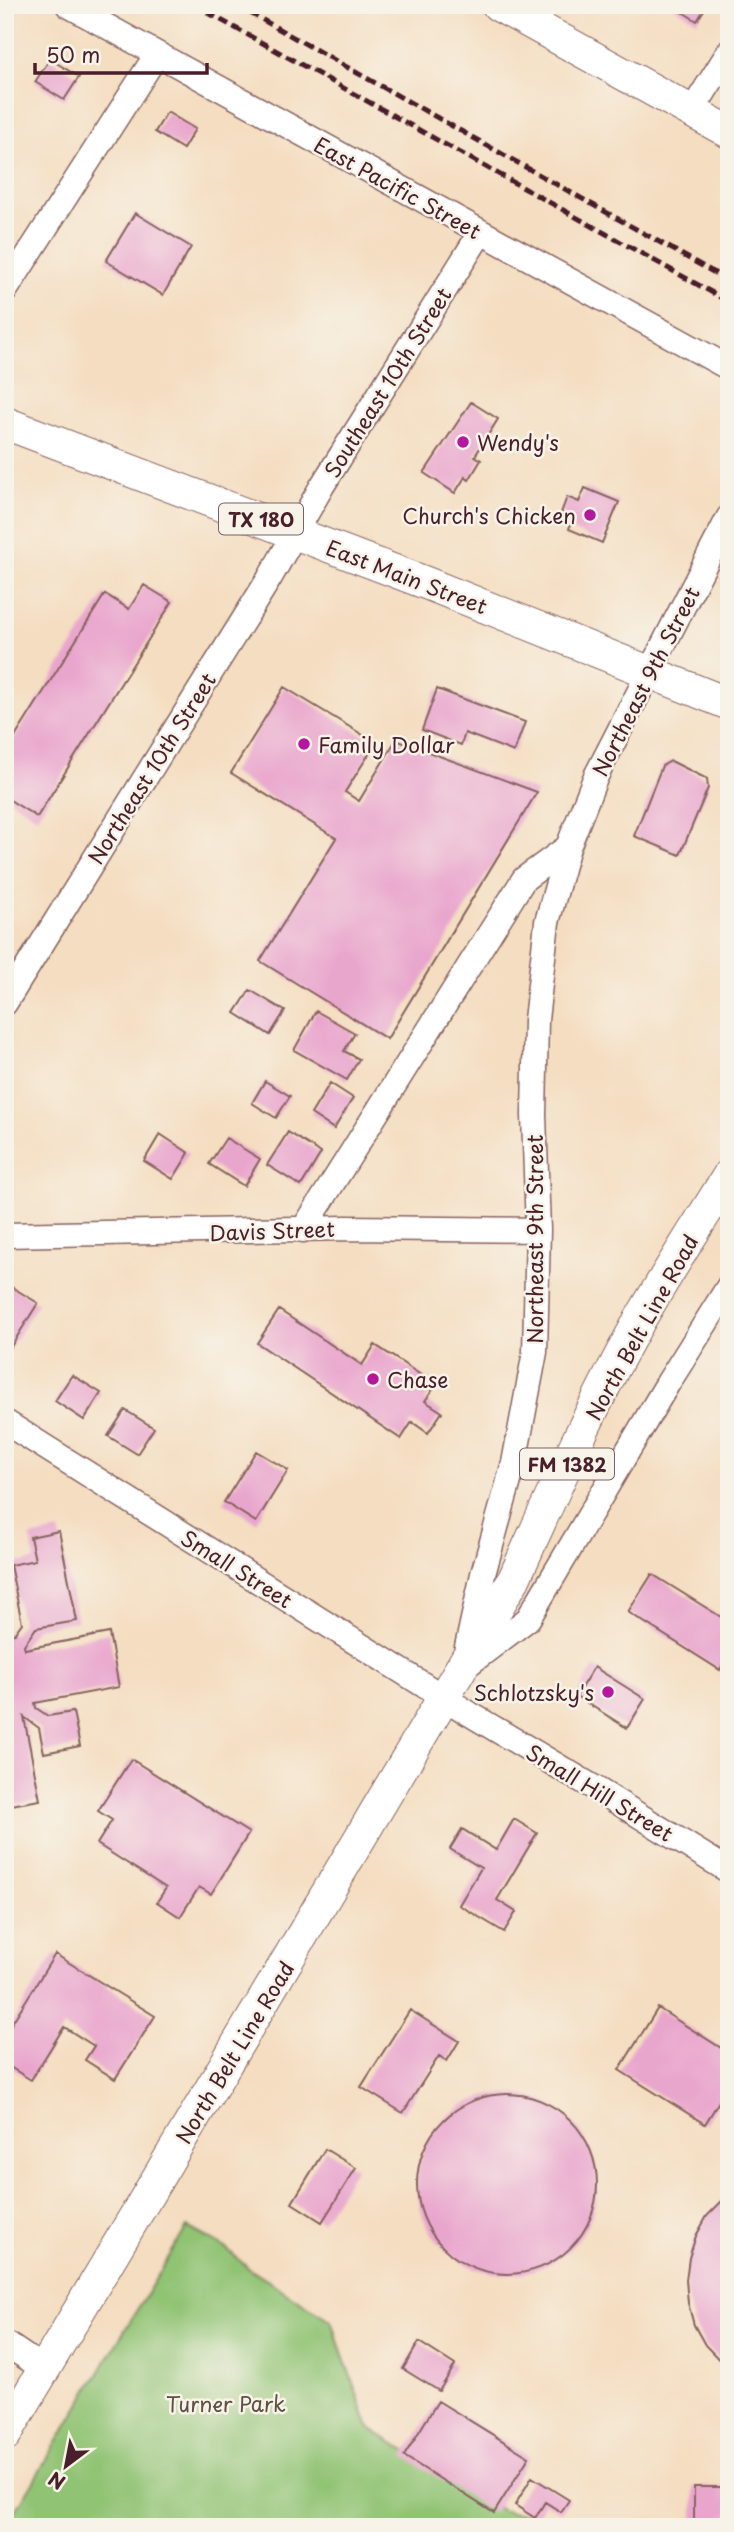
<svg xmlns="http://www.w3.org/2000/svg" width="734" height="2532" font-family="'Playpen Sans',sans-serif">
  <rect width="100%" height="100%" fill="#f7f3e8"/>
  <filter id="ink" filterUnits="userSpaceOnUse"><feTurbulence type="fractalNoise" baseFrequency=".0143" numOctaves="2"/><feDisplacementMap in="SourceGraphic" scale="14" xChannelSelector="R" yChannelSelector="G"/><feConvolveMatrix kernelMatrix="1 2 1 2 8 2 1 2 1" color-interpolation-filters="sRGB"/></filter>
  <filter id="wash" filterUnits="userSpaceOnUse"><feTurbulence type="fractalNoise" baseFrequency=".00686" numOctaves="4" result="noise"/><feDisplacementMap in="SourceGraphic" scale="28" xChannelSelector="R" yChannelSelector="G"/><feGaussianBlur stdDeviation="1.57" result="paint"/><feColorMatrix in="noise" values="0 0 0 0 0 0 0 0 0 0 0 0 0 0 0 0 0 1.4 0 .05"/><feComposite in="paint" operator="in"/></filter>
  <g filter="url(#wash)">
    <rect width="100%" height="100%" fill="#f4ddc0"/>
    <path fill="#90c373" stroke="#6d714f" stroke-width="2" d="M187 2227 226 2248 248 2268 331 2321 369 2428 503 2511 624 2527H6Z"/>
    <g id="blocks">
      <path fill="#e9a6cd" d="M671 5H707L697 21Z
        M50 59 79 77 64 100 35 82Z
        M167 112 195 129 183 149 155 132Z
        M135 213 191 247 163 295 106 261Z
        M471 402 498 419 475 456 481 460 469 480 465 477 455 493 424 473Z
        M585 488 619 502 602 543 569 529 573 517 561 513 567 497 579 502Z
        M144 585 172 602 37 817 5 797V753L105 594 129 609Z
        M284 687 376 743 345 792 359 801 396 740 537 792 387 1039 260 961 336 838 231 773Z
        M437 689 525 722 514 752 465 733 461 745 422 730Z
        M671 761 707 779 708 788 680 855 634 836 662 766Z
        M250 990 285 1011 270 1035 235 1013Z
        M316 1011 355 1033 344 1051 359 1059 347 1080 294 1050Z
        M265 1081 290 1096 276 1118 252 1103Z
        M330 1083 353 1098 334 1129 311 1114Z
        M288 1132 321 1153 301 1186 267 1165Z
        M160 1134 189 1153 173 1179 144 1161Z
        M226 1138 260 1159 244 1186 209 1164Z
        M5 1283 38 1303 5 1356Z
        M279 1310 362 1365 375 1345 436 1385 425 1401 442 1412 428 1433 412 1422 401 1439 257 1343Z
        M72 1375 101 1393 84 1420 55 1401Z
        M125 1410 154 1428 137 1454 108 1436Z
        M256 1451 288 1470 256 1522 224 1502Z
        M59 1531 77 1621 36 1628 24 1645 25 1649 109 1633 119 1687 35 1703 36 1708 48 1716 73 1712 80 1746 44 1753 39 1728 24 1717 40 1800 5 1806V1628L8 1635 14 1634 22 1623 10 1565 35 1560 30 1537Z
        M652 1574 729 1622V1655L720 1670 628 1612Z
        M594 1667 645 1699 627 1728 576 1696Z
        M131 1759 249 1833 211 1894 199 1887 180 1917 157 1902 166 1888 97 1844 112 1820 98 1811Z
        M514 1819 537 1833 497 1900 516 1912 504 1932 459 1905 481 1868 450 1849 462 1829 496 1850Z
        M55 1954 155 2016 115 2079 85 2060 94 2046 64 2027 31 2080 5 2064V2034Z
        M658 2008 729 2053V2098L723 2095 705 2124 619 2070Z
        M410 2010 459 2041 447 2061 439 2056 403 2113 361 2087Z
        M417 2184a90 90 0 1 1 180 0a90 90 0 1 1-180 0Z
        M325 2149 356 2168 322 2222 292 2203Z
        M729 2194V2370L705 2345 694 2325 688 2303 686 2280 689 2258 696 2236 707 2216Z
        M419 2342 455 2365 439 2391 403 2369Z
        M438 2401 529 2457 494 2513 404 2456Z
        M532 2477 569 2500 561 2512 545 2502 535 2518 515 2505Z
        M694 2487H729V2527H694Z"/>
    </g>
  </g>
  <g filter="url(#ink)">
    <use href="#blocks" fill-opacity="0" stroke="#86625f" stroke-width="2"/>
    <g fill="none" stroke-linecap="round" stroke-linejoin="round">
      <g stroke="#86625f" stroke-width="27">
        <path id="minor" d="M68 5 729 368
          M692 111 729 52
          M5 291 157 54
          M5 1003 269 579 322 486 481 232
          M303 1230 524 879 568 847
          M5 1235 346 1228 538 1230
          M5 1422 470 1714 598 1790 729 1871
          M467 1647 483 1574 514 1463 535 1352 538 1230 534 1115 536 1020 547 922 568 847 596 776 729 517
          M466 1666 528 1619 668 1383 729 1286
          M5 2343 45 2370"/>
      </g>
      <g stroke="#86625f" stroke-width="34">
        <path id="major" d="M498 5 729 132
          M5 423 426 583 729 704
          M5 2435 514 1579C554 1490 594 1401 642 1316 670 1268 700 1222 729 1175"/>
      </g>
      <use href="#minor" stroke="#fff" stroke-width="24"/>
      <use href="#major" stroke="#fff" stroke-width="32"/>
      <path stroke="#4a1f2b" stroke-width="5" stroke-dasharray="10 5" stroke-linecap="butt" d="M194 5 729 302
        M236 5 729 281"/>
    </g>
  </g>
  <g fill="#b5179e" stroke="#f7f3e8" stroke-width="2.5">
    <circle cx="463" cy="442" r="7"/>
    <circle cx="590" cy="515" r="7"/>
    <circle cx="304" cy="744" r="7"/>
    <circle cx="373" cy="1379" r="7"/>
    <circle cx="608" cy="1692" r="7"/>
  </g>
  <g text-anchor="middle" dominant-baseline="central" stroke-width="5" stroke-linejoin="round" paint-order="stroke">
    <g fill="#f7f3e8" stroke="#7e5f64" stroke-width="2">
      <rect x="219" y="503.5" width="84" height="31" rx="5"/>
      <rect x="520" y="1448.5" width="94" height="31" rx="5"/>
    </g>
    <g font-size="19" font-weight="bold" fill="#4a1f2b">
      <text x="261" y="519">TX 180</text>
      <text x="567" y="1464">FM 1382</text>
    </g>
    <g font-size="21" fill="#4a1f2b" stroke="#f7f3e8">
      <text transform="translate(398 187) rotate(29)">East Pacific Street</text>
      <text transform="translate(387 382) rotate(-58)">Southeast 10th Street</text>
      <text transform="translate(407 576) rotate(21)">East Main Street</text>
      <text transform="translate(645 681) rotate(-63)">Northeast 9th Street</text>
      <text transform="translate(151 768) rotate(-58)">Northeast 10th Street</text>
      <text transform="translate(272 1230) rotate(-2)">Davis Street</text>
      <text transform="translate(534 1239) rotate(-90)">Northeast 9th Street</text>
      <text transform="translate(641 1327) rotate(-61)">North Belt Line Road</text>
      <text transform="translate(237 1568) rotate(32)">Small Street</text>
      <text transform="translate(600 1792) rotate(31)">Small Hill Street</text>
      <text transform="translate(234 2052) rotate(-59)">North Belt Line Road</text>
    </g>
    <g font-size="21" fill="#4a1f2b" stroke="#f7f3e8" text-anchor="start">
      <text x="477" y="442">Wendy's</text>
      <text x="576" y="515" text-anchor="end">Church's Chicken</text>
      <text x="318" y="744">Family Dollar</text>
      <text x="387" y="1379">Chase</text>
      <text x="594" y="1692" text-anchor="end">Schlotzsky's</text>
    </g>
    <g font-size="21" fill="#5f5041" stroke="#f7f3e8">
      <text x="226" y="2403">Turner Park</text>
    </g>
  </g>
  <rect width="734" height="2532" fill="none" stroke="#f7f3e8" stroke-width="28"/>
  <g transform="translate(66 2466) rotate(212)" stroke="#f7f3e8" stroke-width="5" paint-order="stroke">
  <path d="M0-5L12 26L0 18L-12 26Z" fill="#4a1f2b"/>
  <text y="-10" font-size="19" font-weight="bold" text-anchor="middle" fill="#4a1f2b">N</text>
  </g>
  <path d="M35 63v10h172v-10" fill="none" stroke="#4a1f2b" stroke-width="3.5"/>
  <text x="46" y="63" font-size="21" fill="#4a1f2b" stroke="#f7f3e8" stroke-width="5" paint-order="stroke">50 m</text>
</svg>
